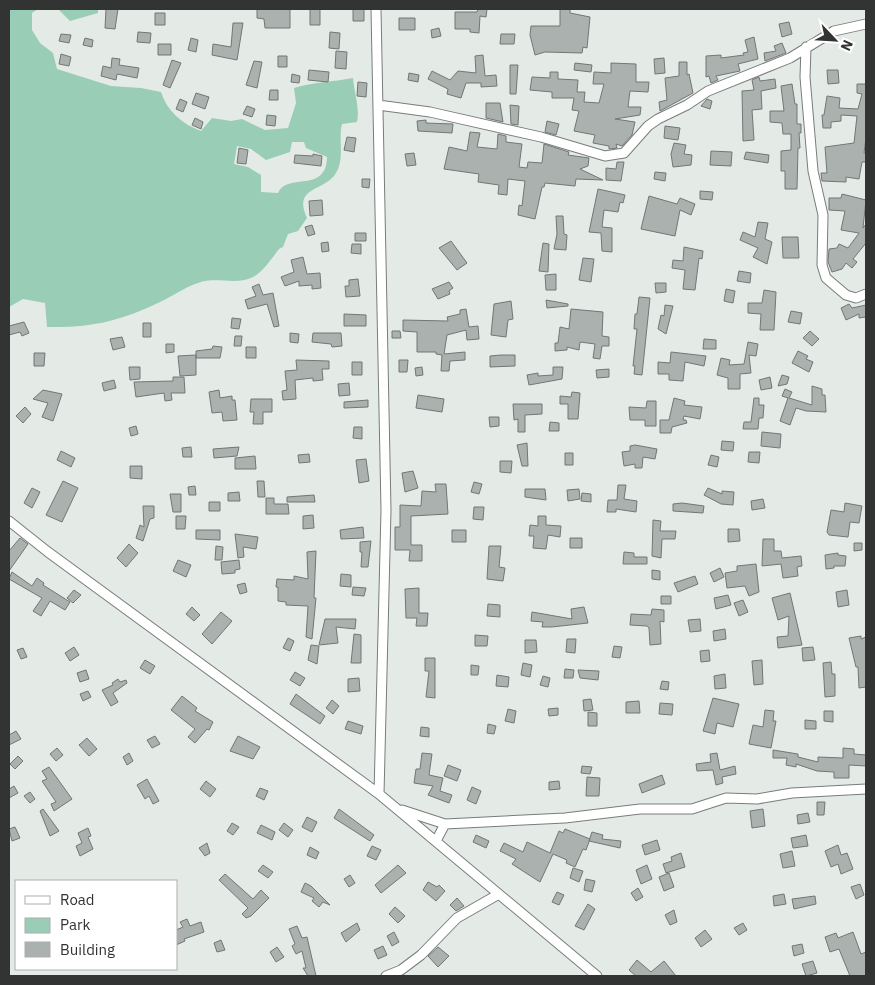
<svg xmlns="http://www.w3.org/2000/svg" width="875" height="985" font-family="'IBM Plex Sans',sans-serif">
  <rect width="100%" height="100%" fill="#e4ebe7"/>
  <path fill="#99cdb6" fill-rule="evenodd" d="M9 9H38L32 13V30L40 43 53 53 57 69 111 86 141 88 161 92C167 111 182 124 201 131L212 118 231 121 242 119 265 130 288 128 296 103 294 88C313 82 333 82 353 78 354 93 360 107 357 122L342 124C338 140 345 158 336 173 325 192 292 186 307 218L298 231 288 234 283 247 279 249C272 258 263 272 253 277 235 286 217 276 198 283 185 287 173 296 160 302 120 321 92 328 47 327L45 303 23 299 9 307ZM292 142H304L306 148 327 157C327 161 326 169 323 172 313 188 286 175 278 193L261 192V175L248 167 234 164 237 146 251 149 266 160 290 152Z
    M58 9H98V13L70 21Z"/>
  <path fill="#abb1ae" stroke="#717774" d="M106 9H118L115 29 105 28Z
    M257 9H290V28H265L264 19 257 18Z
    M310 9H320V25H310Z
    M353 9H364V21H353Z
    M478 9H487L486 17 480 16 479 33 470 32V29H455V12H477Z
    M560 9H570V13L590 17 587 48 583 47 582 53 545 52 535 55 530 35 531 26H560Z
    M155 13H165V25H155Z
    M399 18H415V30H399Z
    M789 22 792 34 782 37 779 24Z
    M233 23H243L237 60 212 55 213 44 231 47Z
    M439 28 441 36 432 38 431 30Z
    M138 32 151 33 150 43 137 42Z
    M330 32 340 33 339 49 329 48Z
    M61 34 71 35 69 43 59 41Z
    M501 34H515L514 44H500Z
    M754 37 758 59 738 64 740 71 716 76 718 80 711 83 709 76 706 77V56L721 55V58L744 55 743 53 748 52 745 40Z
    M85 38 93 40 92 47 83 45Z
    M191 38 198 40 196 52 188 50Z
    M782 43 786 53 765 61 764 53 776 51 774 46Z
    M158 44H171V55H158Z
    M336 51 347 52 346 69 335 68Z
    M61 54 71 57 69 66 59 64Z
    M483 55 485 76 496 75 497 86 481 87V83H466L461 98 447 94 448 89 428 79 432 71 450 80 458 71 476 73 475 56Z
    M278 56H287V67H278Z
    M112 58 120 59 119 65 139 68 137 78 117 74 116 80 101 76 103 66 111 68Z
    M664 58 665 73 655 74 654 59Z
    M172 60 181 63 170 88 163 85Z
    M254 61 262 62 257 88 246 85Z
    M679 62H687V75L689 74 693 93 660 111 659 102 667 100 665 78 679 76Z
    M575 63 592 65 591 72 574 70Z
    M611 63 636 64V82H649L648 92 630 91 628 107H641L640 115 615 119 635 122 632 135 622 146 616 144 617 148 609 149V146L593 143 595 135 574 131 579 111 572 110 574 98H552V92L530 90 532 77 550 78V72H558V79L578 80 577 92H585L584 102 599 103 604 84H593L594 72 611 73Z
    M510 65H518L516 94H510Z
    M309 70 329 72 328 82 308 80Z
    M827 70H838L839 83 828 84Z
    M409 73 419 75 418 82 408 80Z
    M292 74 300 76 299 83 291 82Z
    M759 77 760 81 775 79 776 88 761 91 762 109 752 110 754 140 743 141 742 91 754 90 752 80Z
    M358 82 367 83 366 97 357 96Z
    M792 84 795 104H797V124H801V133H799L800 148H798L797 189H785V171H781V151L791 150V134H783L782 123 770 122V111H784L781 86Z
    M857 84H866V138L864 153H866V162H862L859 179 846 177V182L822 181 821 173H827L825 147 854 143 857 116 841 115V121L831 122V128H823L822 115H824L827 96 840 98 839 108 858 109 862 94 857 93Z
    M270 90H278V100H269Z
    M196 93 209 97 205 109 192 104Z
    M180 99 187 102 183 112 176 109Z
    M707 99 712 101 710 109 701 106Z
    M486 103H500L503 122 486 118Z
    M510 105 519 106 518 125 511 124Z
    M247 106 255 109 252 117 243 114Z
    M267 115 276 116 275 126 266 125Z
    M195 118 203 122 201 129 192 125Z
    M426 120V123L453 124 452 133 418 131 417 121Z
    M547 121 559 124 556 135 545 132Z
    M665 126 680 128 678 140 664 138Z
    M470 132 480 133 477 147 497 149 498 134 506 136V142L522 144 519 167 527 168 528 162 542 163 544 144 569 152 568 155 589 158 588 166 580 169 603 180 576 179 575 186 545 183 544 187H542L535 219 518 215 519 205 522 206 525 181 508 179 507 195 498 194 499 185 478 182 479 174 444 169 449 147 467 151Z
    M347 137 356 138 354 152 344 150Z
    M674 143 686 145 684 154 692 155 691 165 673 167 671 154Z
    M239 148 248 150 246 164 237 163Z
    M711 151 732 152 731 166 710 165Z
    M746 152 769 155 768 163 744 159Z
    M414 153 416 165 407 166 405 154Z
    M313 154 322 156 321 166 294 163 295 155 313 156Z
    M617 162H624L621 181 606 180V168L616 169Z
    M655 172 666 173 665 181 654 179Z
    M362 179H370L369 188 362 187Z
    M598 189 625 195 623 203 620 202 618 212 604 210 602 227 612 228V252L602 251 601 233 589 232Z
    M700 191 713 192 712 200 700 199Z
    M842 194 866 200 863 228 866 224V243L853 259 857 262 852 268 846 263 842 269 832 272 828 262 829 249 837 248 839 244 848 248 859 233 841 230 845 211 829 210V198H841Z
    M649 196 677 204 680 198 695 204 691 215 680 210 675 236 641 229Z
    M322 200 323 215 310 216 309 201Z
    M556 216H563L564 234 567 235 566 250 554 249 557 234Z
    M758 222 768 223 765 239 772 242 767 264 753 257 758 248 740 240 743 232 755 237Z
    M312 225 315 234 308 236 305 227Z
    M355 233H366V241H355Z
    M782 237H798L799 258H783Z
    M451 241 467 263 457 270 439 248Z
    M328 242 329 251 322 252 321 243Z
    M543 243 549 244 548 272 539 271Z
    M352 244H361V254L351 253Z
    M684 247 703 251 702 259 699 258 695 290 683 289 685 270 672 268 673 260 683 261Z
    M303 257 307 274 320 273 321 288 312 289V285L299 286V281L285 286 281 277 294 272 291 260Z
    M583 258 594 259 591 282 579 280Z
    M739 271 751 273 750 283 737 281Z
    M556 274V290H546L545 275Z
    M358 279 360 296 346 297 345 286H349V280Z
    M449 282 453 288 449 291 450 294 438 299 432 289Z
    M655 283H666V292L656 293Z
    M259 284 263 295 273 293 279 326 274 327 267 304 248 309 245 300 256 296 252 287Z
    M726 289 735 291 733 303 724 301Z
    M764 290 776 292 774 330H760L761 314 748 313V303H762Z
    M639 297 650 298 642 375 634 374 635 366H633L637 329H634L635 314H637Z
    M546 300 568 304V306L547 308Z
    M511 301 513 319 508 320 506 337 491 335 494 304Z
    M849 304 852 308 866 305V317L859 318V314L846 320 841 308Z
    M665 305 673 306 666 334 658 329 661 315 664 316Z
    M466 309 469 327 478 326 479 339 467 340 466 330 447 335 444 354 465 352V360L450 361 449 371H441L442 355 436 354V352H417V332L403 331V320L448 321 447 317 460 314V310Z
    M571 309 603 312 602 336 609 337V346H602L600 359 593 358 595 344 580 342 579 350 567 347V350L555 351V343H558L560 327 569 329Z
    M791 311 802 313 800 324 788 322Z
    M344 314 366 315V326H344Z
    M232 318 241 319 239 329 231 328Z
    M24 322 29 333 22 336 20 332 9 335V326Z
    M143 323H151V337H143Z
    M392 331H400L401 338H392Z
    M810 331 819 339 812 346 803 338Z
    M290 333 299 334 298 343 290 342Z
    M313 333H341L342 346 332 347 331 344 312 342Z
    M235 336H242L241 346H234Z
    M122 337 125 347 113 350 110 339Z
    M704 339 716 340V349H703Z
    M748 342 758 344 756 356 749 355 751 373 740 374V389H728V378L717 375 721 358 730 360 729 365 744 364Z
    M166 344H174V352L166 353Z
    M213 346 222 347 220 358H196V351L212 349Z
    M246 347H256V358H246Z
    M798 351 808 356 806 359 813 362 809 372 792 363Z
    M671 352 706 356 704 366 685 362 683 381 669 380V374H658V362L670 363Z
    M34 353H45L44 366H34Z
    M196 355V375L180 376 178 356Z
    M501 355H515V366L490 367V356Z
    M296 360 329 361V369H322L323 380 313 381V378L295 380 296 399 283 400 282 391 287 390 285 371 297 370Z
    M399 360H408L407 372H399Z
    M352 362H362V375H352Z
    M129 367H140V379L130 380Z
    M422 367 423 375 416 376 415 368Z
    M553 367H563L562 379 529 385 527 375 538 373V376L553 375Z
    M609 369V377L597 378 596 370Z
    M782 375 789 377 787 384 778 386Z
    M173 377H184L185 393H171L172 400 165 401 164 393 136 397 134 382 173 381Z
    M770 377 772 388 761 390 759 380Z
    M114 380 116 388 104 391 102 383Z
    M349 383 350 395 339 396 338 384Z
    M812 386 822 389V395H825L826 412 806 411 796 408 790 425 780 421 788 398 782 396 785 389 792 392 789 398 812 405Z
    M43 390 62 394 53 421 42 417 48 403 33 399Z
    M219 390 220 398 232 396V400H235L237 420 223 421 222 412 212 413 209 392Z
    M572 392 580 393 578 419H568V404H560V396L571 397Z
    M418 395 444 399 442 412 416 408Z
    M674 398 685 401 684 405 702 407 700 419 684 416 683 420H686L687 423 672 427 671 433H660V420H669Z
    M754 398H759V405H764L763 418H759L758 429H743L744 422H751Z
    M251 399H272V412H263V424H253L254 412H250Z
    M368 400V407L344 408V402Z
    M647 401H656V426H645V420H630L629 407 646 408Z
    M513 404H542V414L525 415V432H518V419L514 420Z
    M25 407 31 414 23 423 16 416Z
    M489 417H499V426L490 427Z
    M550 422 559 423V431H549Z
    M136 426 138 434 131 436 129 428Z
    M354 427H362V439L353 438Z
    M762 432 781 434 780 448 761 446Z
    M722 441 734 442 733 451 721 450Z
    M527 443 528 466H522L517 445Z
    M635 445 657 449 655 459 643 457 642 468H635V464L624 466 622 452 630 451V446Z
    M191 447 192 457H183L182 448Z
    M239 447 237 456 214 458 213 449Z
    M61 451 75 458 71 467 57 460Z
    M749 452H760L759 463 748 462Z
    M565 453H573V465H565Z
    M309 454 310 462 299 463 298 455Z
    M711 455 719 457 717 467 708 465Z
    M255 456 256 469H235V458Z
    M366 459 369 481 359 483 356 460Z
    M500 461H512L511 473 500 472Z
    M130 466H142V479L130 478Z
    M413 471 418 488 405 492 402 473Z
    M63 481 78 488 62 522 46 515Z
    M257 481H264L265 497H258Z
    M474 482 482 484 479 494 471 492Z
    M435 484H446L448 514 411 516V545H422V561H409L410 550H395V527H400V505L421 506 422 491 436 492Z
    M618 485H626L624 499 637 501 636 512 616 509V512H607L608 500H617Z
    M195 486 196 495H189L188 487Z
    M32 488 40 492 32 508 24 503Z
    M708 488 722 494V491L734 492 733 505 721 504 704 495Z
    M525 489H545L546 500 525 497Z
    M579 489 580 499 568 501 567 490Z
    M239 492 240 501H228V493Z
    M582 493 591 494V502L581 501Z
    M170 494H181V512H173Z
    M314 495 315 502H287V497Z
    M266 498H274V504H288L289 514H266Z
    M763 499 765 508 752 510 751 501Z
    M209 502H220V511H209Z
    M682 503 704 506 703 513 673 511V504Z
    M845 503 862 506 859 523 850 522 848 537 829 535 827 532 831 510 844 512Z
    M143 506H154V518L150 519 143 541 136 538 140 525 144 527Z
    M474 507H484L483 520 473 519Z
    M313 515 314 528 303 529V516Z
    M176 516H186L185 529H176Z
    M538 516H546V525L561 526 560 537 548 535 546 549 533 548 534 536H529L530 525 538 526Z
    M653 520 661 521 660 531H676L675 539H662L661 558 652 556Z
    M363 527 364 538 341 539 340 530Z
    M728 529H739L740 541 728 542Z
    M196 530H220V540L196 539Z
    M452 530H466V542H452Z
    M235 534 258 537 256 549 243 547 244 557 238 558Z
    M20 538 28 544 9 571V551Z
    M570 538H582V548H570Z
    M763 539H774V551H781L782 558 801 556 802 566 797 567 798 576 783 578 781 564 762 566Z
    M371 541 368 567H361L362 552H360V542Z
    M854 543H862V550L854 551Z
    M129 544 138 553 126 567 117 558Z
    M216 546 223 547 222 560H215Z
    M489 546H501L499 567 505 568 503 581 487 579Z
    M316 551 314 598H316L312 639 306 637 308 606 286 605V602L278 601V587H276L277 579 294 580V576L308 579 307 552Z
    M624 552 634 553V557H647V564H623Z
    M838 553V555L846 556 845 566H834V568L826 569 825 555Z
    M178 560 191 565 186 577 173 571Z
    M239 560 240 569 235 570V573L222 574 221 562Z
    M756 564 759 592 749 596 745 586 727 588 725 573 737 571V566Z
    M720 568 724 577 714 582 710 573Z
    M652 570 660 571V580L652 579Z
    M12 572 32 586 37 578 44 583 43 585 70 602 65 610 50 601 41 616 33 611 42 598 9 579Z
    M341 574 351 575V587L340 586Z
    M695 576 698 584 678 592 674 583Z
    M245 583 247 592 240 594 237 585Z
    M353 587 366 588 364 596 352 595Z
    M419 588V613H428L427 626H416L417 618H406L405 589Z
    M74 590 81 595 73 603 67 598Z
    M847 590 849 605 838 607 836 592Z
    M790 593 802 645 778 648 777 637 788 636 789 616 778 620 772 598Z
    M728 595 731 605 716 609 714 598Z
    M661 596H671V604H661Z
    M743 600 748 612 739 616 734 603Z
    M488 604 500 605V617L487 616Z
    M192 607 200 615 194 621 186 614Z
    M584 607 588 623 552 627H542L543 622 531 621 532 612 572 619 571 609Z
    M652 609 664 610V622L660 621 661 644 650 645 649 628 647 626 630 625 631 614 651 615Z
    M221 612 232 621 212 644 202 634Z
    M325 619H356L355 629 336 627 338 643 319 645Z
    M700 619 701 631 690 632 688 620Z
    M725 629 726 639 714 641 713 631Z
    M354 634 361 635V663H351Z
    M475 635 488 636 487 646H475Z
    M861 636V639L866 637V687L859 688 858 667H856L849 638Z
    M288 638 294 641 290 651 283 648Z
    M567 639H576L575 653 566 652Z
    M525 640H536L537 652 525 653Z
    M311 645 319 646 317 664 308 660Z
    M614 646 622 647 620 658 612 657Z
    M74 647 79 655 70 661 65 653Z
    M813 647 815 660 803 661 802 648Z
    M23 648 27 657 21 659 17 650Z
    M709 650 710 661 701 662 700 651Z
    M425 658H435V698L426 697 429 671H425Z
    M145 660 155 666 150 674 140 668Z
    M762 660 763 684 754 685 752 661Z
    M831 662 832 674H835V696L825 697 823 663Z
    M523 663 532 665 530 677 521 675Z
    M471 665 479 666 478 675H471Z
    M565 669 574 670 573 678H564Z
    M86 670 89 679 80 682 77 673Z
    M578 670 599 671 598 680 580 678Z
    M295 672 305 678 300 686 290 680Z
    M725 674 726 688 715 689 714 676Z
    M497 675 509 677 508 687 496 686Z
    M543 676 550 678 548 687 540 685Z
    M359 678 360 691 348 692V679Z
    M118 679 120 682 126 680 127 683 113 693 118 702 111 706 102 690 113 685 112 683Z
    M662 681 669 682 668 690 660 689Z
    M88 691 91 697 83 701 80 694Z
    M296 694 325 716 320 724 290 704Z
    M182 696 197 708 195 711 213 722 209 730 207 729 195 743 188 737 195 729 171 710Z
    M713 698 739 704 733 727 717 723 715 734 703 731Z
    M591 699 593 710 584 711 583 700Z
    M332 700 339 706 333 714 326 708Z
    M639 701 640 713H626V702Z
    M660 703 673 704 672 715 659 714Z
    M558 708V715L549 716 548 709Z
    M508 709 516 711 514 723 505 721Z
    M765 710 774 711 773 721H776L771 748 749 744 753 725 763 727Z
    M824 711H833V722L824 721Z
    M588 712 597 713V726H588Z
    M805 720 816 721V729H805Z
    M348 721 363 726 361 734 345 729Z
    M488 724 496 726 494 734 487 733Z
    M421 727 429 728V737L420 736Z
    M16 731 21 739 9 745V735Z
    M155 736 160 744 152 748 147 740Z
    M238 736 260 747 253 759 230 751Z
    M87 738 97 749 89 756 79 745Z
    M57 748 63 755 56 761 50 754Z
    M843 748 854 749V754L866 755V766L849 765V778H834V772L817 771 796 764V767L786 765 787 758H773V750L798 754V757L818 762V757L843 758Z
    M129 753 133 761 127 765 123 757Z
    M422 753 432 754 429 775 443 778 440 791 452 795 449 803 428 795 433 786 414 783 416 769H420Z
    M717 753 720 770 735 766 736 774 722 777 723 783 716 785 713 770 697 771 696 764 711 762 710 754Z
    M18 756 23 761 15 769 10 764Z
    M448 765 461 770 457 781 444 776Z
    M582 766 592 767 590 774 581 773Z
    M49 767 72 799 54 811 51 804 56 802 42 781 47 779 42 771Z
    M662 775 665 784 642 793 639 784Z
    M587 777 600 778 599 796H586Z
    M147 779 159 801 153 804 149 796 145 799 137 785Z
    M206 781 216 789 210 797 200 789Z
    M559 781 560 789 549 790V782Z
    M14 786 18 793 9 798V789Z
    M472 787 481 791 476 804 467 800Z
    M260 788 268 791 264 800 256 796Z
    M30 792 35 799 30 803 24 796Z
    M817 802H825L824 815H817Z
    M43 809 59 831 50 836 40 811Z
    M339 809 374 835 370 841 334 818Z
    M763 809 765 826 752 828 750 811Z
    M808 813 810 822 798 824 797 815Z
    M307 817 317 822 312 832 302 827Z
    M232 823 239 827 233 835 227 831Z
    M284 823 293 830 288 837 279 830Z
    M261 825 275 832 272 840 257 833Z
    M15 827 20 838 12 841 9 829Z
    M88 828 91 836 88 837 93 849 80 856 76 846 82 843 78 833Z
    M565 829 590 839 586 850 583 849 575 867 566 863 567 860 553 854 540 882 512 864 516 859 500 851 504 843 523 852 527 842 550 853 559 831 563 833Z
    M592 832 603 835 602 839 621 841 620 848 589 841Z
    M476 835 489 841 486 848 473 842Z
    M806 835 808 846 793 848 791 838Z
    M657 840 660 850 645 855 642 845Z
    M207 843 210 853 205 856 199 848Z
    M838 845 841 855 847 853 853 869 841 874 838 864 831 867 825 851Z
    M372 846 381 850 376 860 367 856Z
    M310 847 319 852 316 859 307 855Z
    M792 851 795 866 783 868 780 854Z
    M681 853 685 867 666 873 663 864 672 861 671 857Z
    M263 865 273 872 268 878 258 871Z
    M398 865 406 873 381 893 375 885Z
    M647 865 652 879 641 884 636 870Z
    M573 868 583 871 579 882 570 878Z
    M669 873 674 887 664 891 659 877Z
    M225 874 253 899 261 890 269 898 251 916 246 918 242 914 248 908 219 880Z
    M350 875 355 883 349 887 344 879Z
    M586 879 595 881 592 892 584 890Z
    M428 882 437 887 439 885 445 891 436 901 423 890Z
    M305 883 311 886 330 905 323 902 319 907 312 901 314 898 301 892Z
    M860 884 864 895 856 899 851 887Z
    M638 888 643 897 636 901 631 893Z
    M557 892 564 895 559 905 552 902Z
    M784 894 786 904 774 906 773 896Z
    M815 896 816 904 794 909 792 899Z
    M457 898 464 906 456 911 450 905Z
    M588 904 595 909 584 930 575 926Z
    M395 907 405 916 398 923 389 914Z
    M674 910 677 922 670 925 665 915Z
    M187 919 190 926 201 922 204 932 184 939 185 941 176 945V930L183 927 180 922Z
    M357 923 360 930 346 942 341 933Z
    M743 923 747 930 739 935 734 928Z
    M297 926 302 938 307 937 316 976H308L303 968H306L302 951 296 954 292 946 295 944 289 929Z
    M705 930 712 939 701 947 695 938Z
    M394 932 399 942 392 946 387 936Z
    M853 932 861 954 866 952V976H850L839 949 830 952 825 937 836 933 838 938Z
    M221 940 225 950 217 952 214 943Z
    M802 944 804 953 794 956 792 946Z
    M383 946 387 955 378 959 374 950Z
    M277 947 284 957 276 962 270 952Z
    M438 947 449 956 438 967 428 956Z
    M637 960 651 972 664 961 676 976H636L629 970Z
    M813 961 817 973 806 976 802 964Z"/>
  <g fill="none" stroke-linecap="round" stroke-linejoin="round">
    <g stroke="#777d7a" stroke-width="11">
      <path id="minor" d="M376 9 386 510 379 794
        M806 47 805 77 813 171 823 215 822 265 826 278 846 295 856 298 866 294
        M378 105 430 112 541 137 605 156 624 153 648 126 658 119 687 105 708 91 790 58 834 31 866 24
        M9 521 48 552 379 794 597 976
        M402 810 445 824 565 818 640 809H692L726 798 757 799 792 793 866 789
        M436 841 445 824
        M386 976 401 970 421 955 457 918 499 894"/>
    </g>
    <use href="#minor" stroke="#fff" stroke-width="9"/>
  </g>
  <rect width="875" height="985" fill="none" stroke="#313432" stroke-width="20"/>
  <rect x="15" y="880" width="162" height="90" fill="#ffffff" stroke="#adaead"/>
  <rect x="25" y="896" width="25" height="8" fill="#ffffff" stroke="#adaead"/>
  <text x="60" y="905" font-size="15" fill="#313432">Road</text>
  <rect x="25" y="918" width="25" height="15" fill="#99cdb6" stroke="#adaead"/>
  <text x="60" y="930" font-size="15" fill="#313432">Park</text>
  <rect x="25" y="942" width="25" height="15" fill="#abb1ae" stroke="#adaead"/>
  <text x="60" y="955" font-size="15" fill="#313432">Building</text>
  <g transform="translate(835 40) rotate(115)" stroke="#ffffff" stroke-width="4" paint-order="stroke">
  <path d="M0-4L9 19L0 12L-9 19Z" fill="#313432"/>
  <text y="-8" font-size="14" font-weight="bold" text-anchor="middle" fill="#313432">N</text>
  </g>
</svg>
